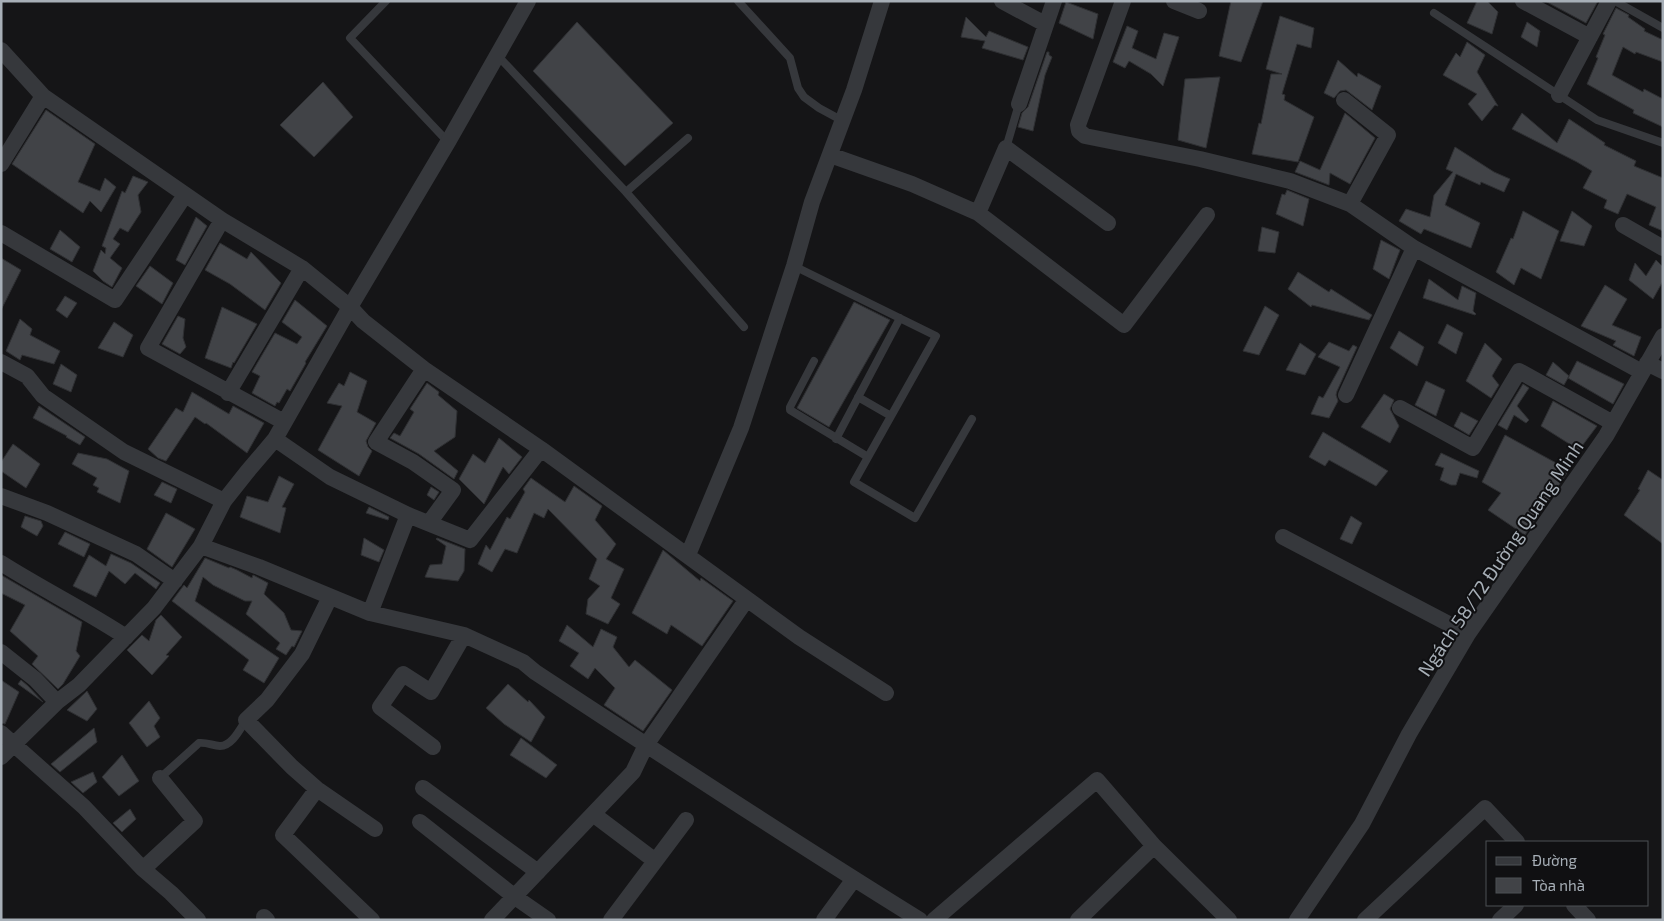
<svg xmlns="http://www.w3.org/2000/svg" width="1664" height="921" font-family="'Exo 2',sans-serif">
  <rect width="100%" height="100%" fill="#151517"/>
  <path fill="#414347" stroke="#2f3033" d="M1231 1H1263L1241 62 1219 56Z
    M1477 1H1487L1498 12 1492 34 1467 23Z
    M1545 1H1598L1586 23Z
    M1066 2 1098 14 1093 39 1059 23Z
    M1616 8 1629 15 1628 17 1645 29 1644 31 1663 40V62L1636 52 1635 54 1623 47 1612 75 1643 92 1644 89 1663 99V127L1633 113 1634 110 1587 84 1598 58 1596 57 1605 35 1603 34Z
    M1280 16 1314 28 1311 48 1297 44 1282 94 1285 95 1284 100 1314 117 1298 162 1252 154 1259 123 1261 124 1271 74H1282L1266 69Z
    M966 17 986 37 989 31 1028 47 1023 60 982 48 985 41 961 37Z
    M577 22 673 123 625 166 533 71Z
    M1527 22 1540 31 1537 47 1521 37Z
    M1127 26 1138 31 1132 48 1156 59 1164 33 1179 37 1163 86 1151 74 1129 61 1125 68 1113 62Z
    M1467 42 1485 55 1477 72 1498 106 1495 105 1482 121 1468 104 1477 94 1443 75 1456 53 1460 57Z
    M1047 52H1049V55L1052 57 1045 75 1033 131 1018 127 1022 113 1028 107Z
    M1338 60 1357 77 1358 73 1381 86 1372 110 1346 90 1340 91 1334 98 1324 93Z
    M1220 77 1206 148 1178 140 1185 79Z
    M323 82 353 117 314 157 280 125Z
    M46 110 95 144 78 182 100 191 105 178 116 187 101 212 90 201 83 213 12 164Z
    M1345 113 1375 138 1350 184 1330 173 1329 185 1295 172 1300 161 1320 170Z
    M1522 113 1557 143 1569 119 1605 143 1604 145 1636 161 1634 166 1663 178V231L1649 225 1656 207 1627 194 1618 214 1604 208 1607 200 1583 188 1592 171 1577 162 1512 129Z
    M1455 147 1494 172 1510 179 1504 192 1481 182 1480 185 1456 174 1445 205 1480 223 1471 248 1424 229 1421 234 1399 221 1406 209 1430 217 1434 195 1453 172 1446 169Z
    M133 176 148 182 138 195 141 212 128 232 120 228 113 239 120 244 110 258 122 268 112 287 103 281 93 271 101 250 105 254 106 248 102 246 122 191 125 193Z
    M1287 190 1309 199 1303 226 1276 214 1282 194 1285 195Z
    M1523 211 1559 231 1541 279 1521 268 1514 285 1496 272 1511 238 1513 239Z
    M1572 211 1592 226 1584 246 1560 241Z
    M196 217 207 226 185 265 176 260Z
    M1262 227 1279 232 1275 253 1258 251Z
    M60 230 80 247 72 262 50 249Z
    M1381 240 1400 250 1389 279 1373 269Z
    M220 243 247 259 251 252 281 283 265 310 230 284 205 270Z
    M1 258 21 270 1 310Z
    M1656 260 1663 267V281L1653 299 1629 280 1635 263 1646 276Z
    M150 266 173 283 162 304 136 286Z
    M1298 272 1329 292 1331 289 1372 315 1369 320 1312 305 1311 307 1288 289Z
    M1429 279 1458 300 1462 286 1476 293 1473 311 1476 314 1475 315 1423 298Z
    M1605 285 1627 299 1612 325 1641 337 1634 356 1613 345 1616 341 1581 326Z
    M65 296 77 303 67 318 56 310Z
    M295 300 327 326 305 362 306 363 290 391 287 389 279 403 277 402 275 406 252 393 260 376 252 372 275 333 297 344 302 337 282 322Z
    M854 302 890 320 829 427 797 408Z
    M1265 306 1279 315 1259 355 1243 351Z
    M222 307 257 324 234 363 233 362 231 368 205 358Z
    M178 316 185 319 183 338 186 347 180 354 162 344Z
    M20 319 32 329 30 335 60 351 54 364 22 355 20 360 6 351Z
    M114 322 133 335 123 357 98 348Z
    M1447 324 1463 333 1456 354 1438 343Z
    M1399 331 1424 347 1417 366 1390 348Z
    M1329 342 1349 351 1353 345 1357 347 1337 391 1336 395 1338 401 1329 418 1311 414 1319 396 1323 398 1340 367 1318 357Z
    M1300 343 1316 354 1305 375 1286 370Z
    M1485 343 1502 359 1492 376 1499 385 1491 398 1466 381Z
    M1577 361 1624 384 1613 404 1568 378Z
    M1553 362 1569 376 1564 385 1546 375Z
    M61 364 77 375 71 392 53 384Z
    M350 372 367 381 357 412 376 423 366 441 368 447 372 451 359 476 318 450 342 406 327 403 339 383 344 386Z
    M1426 381 1445 390 1436 416 1415 405Z
    M427 383 439 392 438 395 457 411 455 437 434 451 458 471 454 479 419 454 390 438 394 433 400 436 414 412 410 409Z
    M1523 384 1529 388 1517 406 1529 420 1526 423 1514 415 1507 430 1498 425Z
    M192 392 229 414 233 406 264 423 247 453 206 423 205 424 195 417 166 461 158 458 148 449 176 408 183 412Z
    M1384 394 1394 400 1390 409 1399 426 1390 443 1361 427Z
    M1553 401 1597 426 1579 450 1541 426Z
    M39 406 85 437 80 445 66 437 67 436 33 418Z
    M1461 412 1478 421 1469 435 1454 426Z
    M1323 432 1388 471 1376 486 1329 460 1325 466 1309 457Z
    M1505 435 1569 470 1525 535 1488 510 1501 493 1482 482Z
    M499 438 522 457 509 474 503 467 484 504 459 479 473 454 485 463Z
    M13 444 40 464 26 488 1 471V462Z
    M78 453 107 459 129 471 120 503 97 492 99 488 93 485 97 478 72 464Z
    M1441 453 1479 471 1477 478 1460 473 1456 485H1451L1440 480 1444 468 1435 465Z
    M1648 470 1663 480V544L1624 515 1640 490 1638 489Z
    M279 476 294 484 282 507 286 508 280 533 240 517 247 496 268 502Z
    M531 478 565 502 574 486 602 506 595 520 616 544 606 559 624 569 611 598 620 604 608 624 586 614 588 599 600 586 589 579 597 559 548 509 544 518 534 513 517 553 505 549 492 572 478 564 486 545 490 550 507 517 510 519 525 492 523 489Z
    M162 482 177 489 171 503 154 495Z
    M431 487 439 492 434 500 427 495Z
    M369 507 389 517 388 520 366 513Z
    M166 513 195 529 172 567 147 549Z
    M25 516 41 521 43 526 37 536 21 527Z
    M1351 516 1362 523 1352 544 1340 539Z
    M65 532 90 544 84 557 58 544Z
    M364 538 384 550 379 562 361 555Z
    M437 538 465 549 464 571 458 581 425 577 430 565 442 564 446 546 436 539Z
    M663 550 700 581 701 578 733 601 702 646 671 625 667 634 632 613Z
    M111 554 131 563 160 583 156 589 135 573 125 584 109 571 96 597 73 586 89 555 106 566Z
    M205 558 229 568 230 567 237 570 252 578 253 575 255 576 268 583 264 594 284 613 291 630 302 631 294 647 292 646 286 655 276 649 280 643 246 614 252 601H245L213 585 203 577 195 601 279 658 264 683 243 670 249 660 172 601 184 585 187 588Z
    M1 575 82 622 76 651 80 656 63 684 58 689 32 664 38 656 10 631 25 605 1 593Z
    M161 615 182 637 166 655 169 656 152 675 127 650 142 635 149 641 156 620Z
    M567 625 593 647 601 629 617 637 613 647 629 667 635 660 672 690 643 731 604 705 615 688 595 668 588 679 570 666 579 653 559 641Z
    M1 680 19 692 5 724 1 723Z
    M21 680 28 686 43 702 18 684Z
    M508 684 528 702 529 700 545 717 531 742 504 724 486 708Z
    M87 691 97 709 87 721 67 710Z
    M149 701 160 718 154 726 160 737 147 747 129 723Z
    M94 728 97 742 60 772 51 764Z
    M521 738 557 765 546 778 510 755Z
    M122 755 139 781 119 796 102 777Z
    M93 772 97 782 83 793 71 782Z
    M130 809 136 819 122 832 113 823Z"/>
  <g fill="none" stroke-linecap="round" stroke-linejoin="round">
    <path stroke="#36383c" stroke-width="8" d="M386 1 350 38 448 142
      M738 1 790 58 798 88 804 97 819 108 843 121
      M1615 1 1663 28
      M1434 13 1597 120 1663 143
      M498 56 626 192 744 327
      M1006 148 1019 104
      M626 192 688 138
      M794 266 936 336 854 482 915 518 972 419
      M814 361 790 407V410L868 457
      M858 397 891 416
      M836 439 900 318
      M160 778 199 743C207 742 213 746 220 746 232 746 240 729 246 720"/>
    <path stroke="#36383c" stroke-width="16" d="M1002 1 1045 24
      M1123 1 1078 125 1079 131 1085 136 1200 159 1290 181 1350 204 1414 248 1642 372
      M1174 1 1199 11
      M1523 1 1590 37
      M1 50 43 96 222 220 302 268 350 307 363 321 424 369 541 449 799 637 886 693
      M1559 95 1609 1
      M1344 100 1388 135 1350 204
      M1019 104 1054 1
      M830 155 912 184 978 213 1124 325 1207 215
      M1 164 43 96
      M978 213 1006 148 1108 223
      M222 220 148 348 284 422
      M1623 225 1663 248
      M1 233 115 300 185 195
      M1 362 27 376 43 396 124 452 224 501
      M1647 363 1663 371
      M424 369 376 442 413 462 453 490 429 523
      M228 393 302 268
      M1346 395 1414 248
      M1400 408 1473 448 1519 371 1613 423
      M275 439 330 477 408 515 470 540 541 449
      M1 496 47 513 136 554 175 581
      M1283 537 1468 634
      M201 546 259 567 370 613 464 635 523 662 535 672C663 756 790 840 920 920
      M688 555 741 428 794 266 812 202 854 90 882 1
      M1 563C42 589 85 610 126 637
      M330 597 302 654 267 700 246 720 292 767 317 789 375 829
      M370 613 408 515
      M1 652 35 679 57 702
      M1 733 84 807 143 869 171 893 198 920
      M433 747 380 707 403 674 431 692 464 635
      M1 757 57 702 79 685 154 608 201 546 224 501 247 472 275 439 350 307 448 142 528 1
      M423 788 538 872
      M317 789 283 835 372 920
      M593 814 654 860
      M420 822 515 897 548 920
      M143 869 195 821 160 778
      M1574 905 1588 920
      M264 917 267 920
      M492 920 633 772 646 745 747 599
      M611 920 686 820
      M824 920 854 879
      M934 920 1097 780 1154 846 1229 920
      M1078 920 1154 846
      M1297 920 1362 824 1409 734 1468 634 1606 436 1663 336
      M1365 920 1485 808 1517 842
      M1500 920 1516 905"/>
  </g>
  <g text-anchor="middle" dominant-baseline="central" stroke-width="4" stroke-linejoin="round" paint-order="stroke">
    <g font-size="19" fill="#a7afb7" stroke="#101012">
      <text transform="translate(1500 558) rotate(-56)">Ngách 58/72 Đường Quang Minh</text>
    </g>
  </g>
  <rect width="1664" height="921" fill="none" stroke="#a7afb7" stroke-width="5"/>
  <rect x="1486" y="841" width="162" height="65" fill="#101012" stroke="#4c5054"/>
  <rect x="1496" y="857" width="25" height="8" fill="#36383c" stroke="#4c5054"/>
  <text x="1532" y="866" font-size="15" fill="#a7afb7">Đường</text>
  <rect x="1496" y="878" width="25" height="15" fill="#414347" stroke="#4c5054"/>
  <text x="1532" y="891" font-size="15" fill="#a7afb7">Tòa nhà</text>
</svg>
